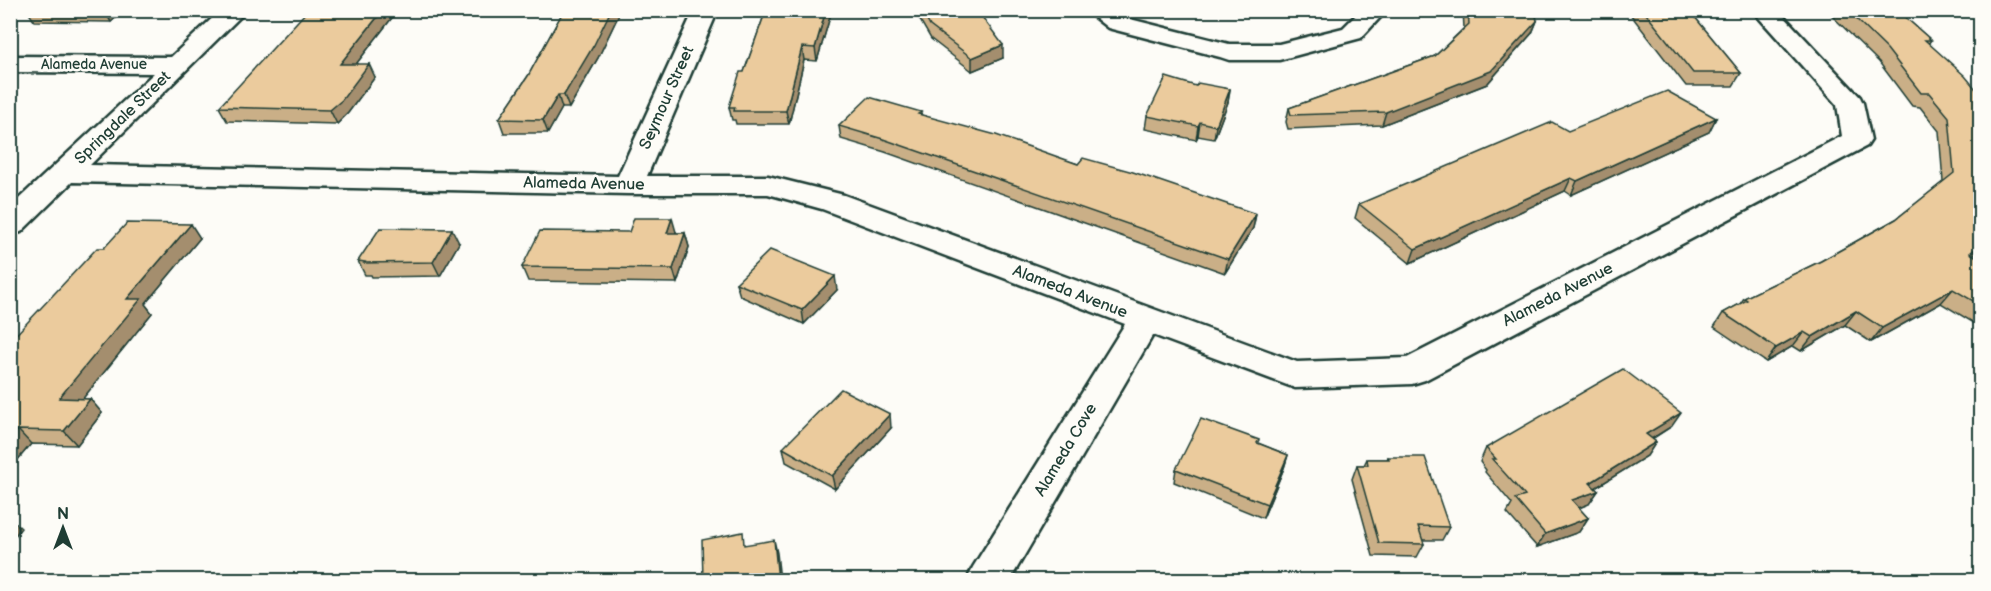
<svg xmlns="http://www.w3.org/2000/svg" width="1991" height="591" font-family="'Balsamiq Sans',sans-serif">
  <rect width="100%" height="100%" fill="#fdfcf7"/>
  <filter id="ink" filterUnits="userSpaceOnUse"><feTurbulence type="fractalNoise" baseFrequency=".0167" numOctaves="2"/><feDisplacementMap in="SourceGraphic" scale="12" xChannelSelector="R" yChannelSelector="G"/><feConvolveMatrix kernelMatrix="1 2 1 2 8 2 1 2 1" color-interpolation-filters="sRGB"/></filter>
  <g filter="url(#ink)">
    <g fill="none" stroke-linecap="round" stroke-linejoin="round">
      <g stroke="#1f3d34" stroke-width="5">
        <path id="minor" d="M221 10H247L90 165 618 176 694 10H718L647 176H768L844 195 1297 362 1407 358 1842 136 1837 105 1752 10H1778L1860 97 1863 103 1871 140 1867 146 1425 380 1412 384 1295 388 1153 335 1010 580H967L973 567 1125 324 822 209 768 194H628L72 182 21 232 10 235V207L154 73 10 72V56L171 57Z
          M1085 10H1114L1126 18 1229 44H1279L1343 28 1361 10H1387L1361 38 1279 60H1229L1220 57 1108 28Z"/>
      </g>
      <use href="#minor" fill="#fdfcf7" fill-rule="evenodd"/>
    </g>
    <path fill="#caaf87" stroke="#1f3d34" stroke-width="1.5" d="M27 10H124L111 22 34 21Z
      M398 10 356 64 375 77 348 113 337 124 227 121 219 107Z
      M564 10H621L598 58 569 108H562L548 133H504L499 119 528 76Z
      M766 10H832L817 61 804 60 789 124H736L735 120H732L729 107 744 72Z
      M914 10H977L1003 58 972 71 931 39Z
      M1463 10H1535L1537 21 1532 33 1487 84 1382 125 1288 129 1286 122 1289 108 1435 56 1464 28Z
      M1627 10H1689L1741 73 1733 86H1686Z
      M1826 10H1897L1931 40 1928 44 1980 94V249L1973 255 1980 259V325L1979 326 1941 303 1871 342 1845 325 1801 351 1793 346 1766 362 1714 327 1723 313 1740 304 1744 298 1821 261 1896 219 1943 182 1939 131 1920 107 1912 106 1879 62Z
      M1196 86 1230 89 1228 102 1214 139 1198 136 1196 140 1145 129 1147 116Z
      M921 112V115L1078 164 1256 214 1253 228 1225 273 885 152 841 139 839 126Z
      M1716 118 1709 132 1571 195 1565 191 1410 263 1355 218 1359 204 1568 131Z
      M676 232V233H685L689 247 677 283 528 281 522 267Z
      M200 238 145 304 152 313 82 399H90L102 413 77 445 31 444 10 469V341L104 248Z
      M459 243 440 276 372 277 371 275H365L358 261Z
      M736 283 837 290 804 324 740 296Z
      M1672 426 1652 439 1656 442 1647 456 1595 488 1598 491 1589 504 1579 508 1588 518 1579 532 1537 547 1507 513 1512 504 1485 472 1486 470 1480 462 1486 448Z
      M891 428 835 489 786 462 783 448Z
      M1258 443 1288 455 1284 468 1263 518 1174 482 1176 469Z
      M1388 457 1449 527 1442 540H1422L1424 544 1417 557 1373 556 1352 479 1357 465H1364L1367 459H1387Z"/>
    <path fill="#a48e6e" stroke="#1f3d34" stroke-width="1.5" d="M104 10H124L111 22Z
      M383 10H398L346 77 340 64Z
      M611 10H621L598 58 569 108 564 95Z
      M826 10H832L817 61 815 48Z
      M1537 21 1532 33 1487 84 1382 125 1386 112Z
      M1003 45V58L972 71V58Z
      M802 47 804 60 789 124 786 111Z
      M369 64 375 77 348 113 337 124 330 110Z
      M1230 89 1228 102 1214 139 1216 126Z
      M558 95 562 108 548 133 543 120Z
      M1716 118 1709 132 1571 195 1577 181Z
      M1200 122 1198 136 1196 140 1198 126Z
      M1571 178 1565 191 1410 263 1415 249Z
      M1256 214 1253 228 1225 273 1228 259Z
      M672 218 676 232 671 247 667 233Z
      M191 224 200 238 145 304 152 313 72 412 59 398 127 299Z
      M452 229 459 243 440 276 433 262Z
      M685 233 689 247 677 283 673 269Z
      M1980 245V249L1959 267 1970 253Z
      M835 276 837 290 804 324 802 310Z
      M1953 289 1941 303 1871 342 1882 328Z
      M1856 311 1845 325 1801 351 1812 337Z
      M1804 332 1793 346 1766 362 1776 348Z
      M90 399 102 413 77 445 64 431Z
      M1681 413 1672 426 1637 448 1646 434Z
      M890 414 891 428 835 489 832 476Z
      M18 430 31 444 10 469V439Z
      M1656 442 1647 456 1582 496 1590 483Z
      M1288 455 1284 468 1263 518 1267 504Z
      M1598 491 1589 504 1563 514 1572 500Z
      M10 518 21 528 10 542Z
      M1588 518 1579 532 1537 547 1545 534Z
      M774 540 777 553 780 580H778Z"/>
    <path fill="#ebcb9d" stroke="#1f3d34" stroke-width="1.5" d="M308 10H383L340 64H369L342 100 330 110 219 107Z
      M564 10H611L594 45 564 95H558L543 120 499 119 528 76Z
      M766 10H826L815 48 802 47 786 111H734L735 107H729L740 72H744Z
      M921 10H977L1003 45 972 58 930 26Z
      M1468 10H1535L1537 21 1491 71 1386 112 1291 115 1289 108 1435 56 1469 24Z
      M1643 10H1689L1741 73H1693Z
      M1847 10H1897L1931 40H1925L1965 76 1980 94V245L1970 253 1980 259V305L1953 289 1882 328 1856 311 1812 337 1804 332 1776 348 1723 313 1747 300 1744 298 1821 261 1896 219 1954 173 1949 117 1929 93H1921L1887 49Z
      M1166 77 1196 86 1198 83 1230 89 1216 126 1200 122 1198 126 1147 116Z
      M1667 91 1716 118 1577 181 1571 178 1415 249 1359 204 1552 122 1568 131Z
      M869 97 921 112 918 114 996 135 1078 164 1083 158 1133 172 1256 214 1228 259 883 139 839 126Z
      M634 218H672L667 233H685L673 269 522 267 540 231 629 232Z
      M127 223 191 224 127 299H141L59 398 90 399 64 431 18 430 10 439V341L97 248H104Z
      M380 228 452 229 433 262 364 263 365 262 358 261Z
      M770 250 835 276 802 310 736 283Z
      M1623 369 1681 413 1646 434 1656 442 1590 483 1598 491 1572 500 1588 518 1545 534 1515 499 1525 496 1492 459H1496L1486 448Z
      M841 389 890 414 832 476 783 448Z
      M1201 419 1259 440 1257 443 1288 455 1267 504 1176 469Z
      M1388 457H1425L1449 527 1418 526 1424 544 1379 543 1357 465H1368L1367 459H1389Z
      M743 532 744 545 774 540 778 580H703L702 540Z"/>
  </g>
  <g text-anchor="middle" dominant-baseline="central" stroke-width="5" stroke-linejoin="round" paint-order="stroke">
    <g font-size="14" fill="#1f3d34" stroke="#fdfcf7">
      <text x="94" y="64">Alameda Avenue</text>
    </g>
    <g font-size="16" fill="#1f3d34" stroke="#fdfcf7">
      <text transform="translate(667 98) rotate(-66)">Seymour Street</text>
      <text transform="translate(123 118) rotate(-44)">Springdale Street</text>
      <text transform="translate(584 184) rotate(1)">Alameda Avenue</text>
      <text transform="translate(1070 292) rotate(21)">Alameda Avenue</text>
      <text transform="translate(1558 295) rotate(-27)">Alameda Avenue</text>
      <text transform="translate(1066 450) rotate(-59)">Alameda Cove</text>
    </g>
  </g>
  <rect width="1991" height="591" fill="none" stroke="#fdfcf7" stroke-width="36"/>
  <rect x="18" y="18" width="1955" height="555" fill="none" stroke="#1f3d34" stroke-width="2" filter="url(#ink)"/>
  <g transform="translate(63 528)" stroke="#fdfcf7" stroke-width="4.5" paint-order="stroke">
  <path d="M0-4.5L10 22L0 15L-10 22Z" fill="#1f3d34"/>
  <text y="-9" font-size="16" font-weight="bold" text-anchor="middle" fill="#1f3d34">N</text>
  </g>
</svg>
